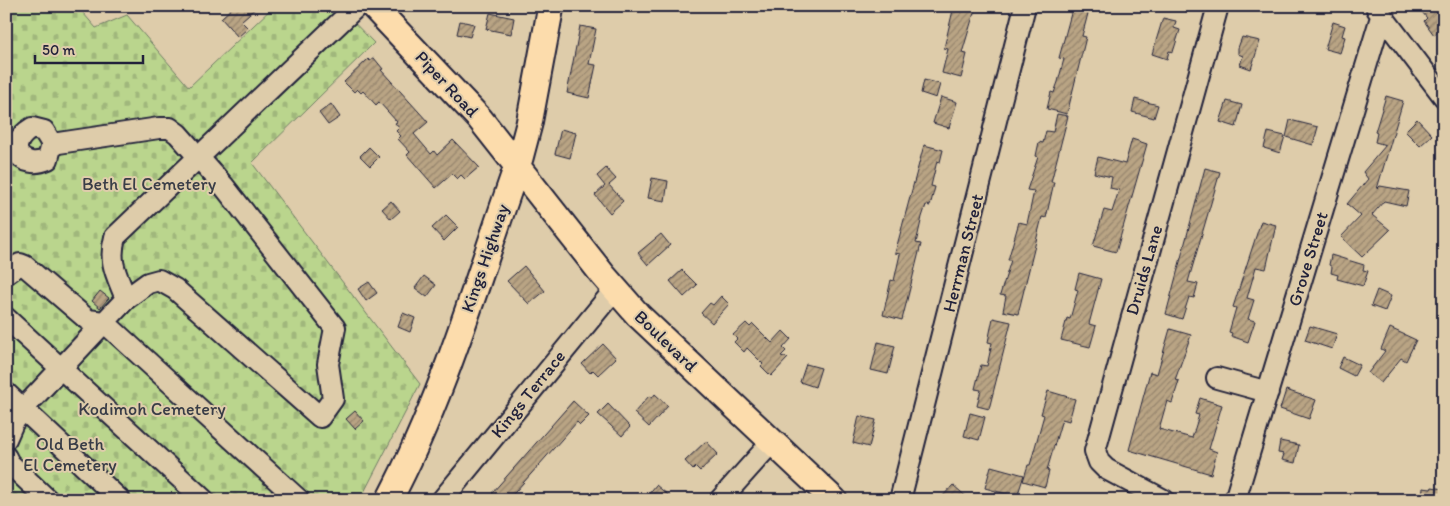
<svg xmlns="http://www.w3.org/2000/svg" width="1450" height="506" font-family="Itim,sans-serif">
  <defs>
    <pattern id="cemetery-stones" width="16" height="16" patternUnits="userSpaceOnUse" patternTransform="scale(1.25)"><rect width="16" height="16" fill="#bad58d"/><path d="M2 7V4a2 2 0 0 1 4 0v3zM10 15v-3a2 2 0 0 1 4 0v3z" fill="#a0b77b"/></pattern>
    <pattern id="building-hatch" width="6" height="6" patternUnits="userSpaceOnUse" patternTransform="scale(1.25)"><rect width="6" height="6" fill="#b9a484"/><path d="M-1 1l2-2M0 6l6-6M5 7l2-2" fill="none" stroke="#96856d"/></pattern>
  </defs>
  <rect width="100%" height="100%" fill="#deccaa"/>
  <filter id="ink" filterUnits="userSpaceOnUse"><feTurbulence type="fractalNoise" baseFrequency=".02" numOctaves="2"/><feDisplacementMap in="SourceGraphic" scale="10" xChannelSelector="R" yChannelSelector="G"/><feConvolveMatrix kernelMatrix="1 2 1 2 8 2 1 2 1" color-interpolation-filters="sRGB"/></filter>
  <g filter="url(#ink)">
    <path fill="url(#cemetery-stones)" stroke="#6e7c64" d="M6 6H77L96 28 127 15 189 87 274 6H338L374 43 252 163 420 384 360 500H6Z"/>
    <path fill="url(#building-hatch)" stroke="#22223b" d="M234 6H258L241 21 248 28 238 37 221 18Z
      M954 6H976L962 53 967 54 961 78 942 73 948 49 944 48Z
      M1073 6H1090L1082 36 1086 37 1067 114 1047 109 1051 92 1054 93 1058 82 1064 59 1059 58Z
      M1417 6H1444V28L1434 35 1424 21 1427 18Z
      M490 13 514 18 511 34 486 29Z
      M1163 18 1176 21 1174 28 1180 30 1173 52 1169 51 1167 59 1152 54Z
      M460 21 474 24 470 37 457 34Z
      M1333 22 1345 26 1342 36 1345 37 1340 53 1325 49Z
      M580 26 596 29 589 64 596 65 589 98 567 93Z
      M1242 37 1260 41 1251 69 1240 65 1243 56 1238 54V48Z
      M374 58 383 69 381 70 428 122 414 134 431 154 434 151 437 155 453 140 479 167 465 179 461 175 457 179 452 174 436 188 407 155 410 152 398 139 401 136 396 131 399 128 395 123 397 122 379 102 376 105 363 91 361 93 357 89 354 92 344 82 368 59 370 61Z
      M924 80 940 84 936 98 921 93Z
      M1386 96 1403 101 1377 189 1380 186 1409 191 1406 206 1384 201 1372 215 1390 230 1362 257 1341 237 1361 216 1347 204 1368 179 1363 172 1386 145 1375 142 1377 133 1375 132Z
      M941 97 957 102 949 128 933 123Z
      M1135 99 1158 105 1154 118 1132 112Z
      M1227 101 1242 105 1236 127 1220 122Z
      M331 104 340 117 328 125 319 113Z
      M1057 114 1068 116 1051 182H1054L1046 218 1042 217 1018 314 1003 311 1006 296 1000 295 1011 260H1008L1019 222 1027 224 1034 191 1027 190 1038 157 1036 156 1039 142 1043 143 1046 131 1053 132Z
      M1417 119 1432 135 1420 146 1405 131Z
      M1290 120 1318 127 1313 145 1286 137Z
      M561 129 576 133 570 158 555 154Z
      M1268 132 1285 136 1280 153 1264 148Z
      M1132 139 1147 144 1116 252 1093 246 1104 210 1112 212 1119 190 1110 188 1112 177 1094 173 1098 157 1125 164Z
      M924 145 943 150 940 162 937 161 931 186 935 187 930 206 926 205 922 217 916 243 921 244 902 320 883 315 891 280 894 281 900 254 895 253Z
      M369 147 379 157 370 166 360 156Z
      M606 168 616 179 609 185 623 201 610 213 595 195 605 186 597 176Z
      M1205 168 1220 172 1188 282 1198 284 1194 298 1189 297 1182 319 1166 314Z
      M652 178 668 181 665 201 648 198Z
      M391 201 400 211 391 219 382 209Z
      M446 215 458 227 444 241 432 228Z
      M1261 221 1276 225 1266 269 1256 267 1247 298 1254 300 1248 319 1255 321 1248 342 1231 336 1232 333 1229 332 1236 308 1233 307Z
      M661 234 670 245 648 265 638 253Z
      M1331 255 1364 265 1363 270 1368 271 1363 286 1337 279 1338 275 1331 273 1332 267 1329 265Z
      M524 266 545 291 529 304 507 281Z
      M682 270 697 285 684 297 670 281Z
      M1079 273 1101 279 1089 324 1096 326 1090 347 1061 340 1067 318 1070 319 1078 290 1075 289Z
      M424 276 436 285 427 297 415 288Z
      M369 282 377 293 366 301 358 289Z
      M1377 290 1391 296 1385 311 1371 306Z
      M100 291 109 298 100 308 92 301Z
      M721 296 729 304 712 323 701 313 710 303 713 305Z
      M403 313 415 318 410 332 398 327Z
      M993 318 1011 322 989 409 977 406 981 390 975 389 981 365 987 366 992 343 988 342Z
      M746 323 750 327 753 324 772 343 783 331 791 339 783 348 786 351 781 356 788 358 771 376 761 366 763 364 747 348 744 352 734 342 737 339 733 335Z
      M1310 326 1337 334 1332 349 1305 340Z
      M1390 328 1416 340 1406 361 1401 358 1381 383 1368 373 1385 351 1381 349Z
      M1170 329 1191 335 1175 380 1179 381 1172 403 1167 401 1159 429 1192 438 1199 415 1195 414 1200 398 1222 405 1209 449 1217 452 1211 474 1129 450 1150 372 1157 374Z
      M878 342 895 346 888 374 871 370Z
      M603 344 616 358 598 375 593 370 590 373 582 364Z
      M1343 357 1360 365 1354 376 1338 368Z
      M806 364 821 368 815 387 800 382Z
      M1286 390 1316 400 1309 419 1280 409Z
      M1048 391 1075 399 1069 421 1062 419 1047 470 1049 471 1045 487 1023 481 1028 465H1030L1044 415 1041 414Z
      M655 394 668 406 649 427 634 413 649 396 652 398Z
      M573 401 589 416 580 425 577 422 508 500H499L492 493Z
      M608 404 630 427 622 436 598 414Z
      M355 411 364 421 355 429 346 419Z
      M970 413 985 417 979 440 964 436Z
      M859 416 876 420 869 447 853 443Z
      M706 441 718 454 700 471 696 467 693 470 685 461Z
      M1280 441 1299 445 1295 463 1282 460 1284 454 1278 453Z
      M991 466 1024 475 1017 497 985 488Z
      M656 485 674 500H644Z
      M953 485 970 500H939Z
      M1432 487 1444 489V500H1421L1423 488 1431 489Z"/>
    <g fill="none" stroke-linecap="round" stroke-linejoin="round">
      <g stroke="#22223b" stroke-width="24">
        <path id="minor" d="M1377 9 1444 97
          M6 274 20 264 25 266 88 320 104 322 299 500
          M126 299C117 275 108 263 115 237L357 6
          M6 318 204 500
          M1217 378 1268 392
          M6 393 120 500
          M6 439 13 423 23 409 126 299 148 283 159 280 175 289 320 417 333 399 328 364 335 328 223 185 178 134 170 128H159L52 144 48 159C22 171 2 146 32 128L44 131 52 144
          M6 457 9 463 48 500
          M442 500 615 289
          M720 500 772 442
          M900 500 1025 6
          M1164 500 1106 469 1099 462 1095 451 1218 6
          M1235 500 1381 17"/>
      </g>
      <g stroke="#22223b" stroke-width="29">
        <path id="major" d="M373 6 480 119 603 275 638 315 834 500
          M389 500C446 392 479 273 520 158L529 124 551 6"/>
      </g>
      <use href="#minor" stroke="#deccaa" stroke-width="20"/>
      <use href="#major" stroke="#fcdcac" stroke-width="25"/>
    </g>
  </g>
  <g text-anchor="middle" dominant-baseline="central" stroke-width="4" stroke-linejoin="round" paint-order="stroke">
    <g font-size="18" fill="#22223b" stroke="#deccaa">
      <text transform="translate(447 84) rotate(47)">Piper Road</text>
      <text transform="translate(963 253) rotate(-76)">Herrman Street</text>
      <text transform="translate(485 258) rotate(-71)">Kings Highway</text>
      <text transform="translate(1308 259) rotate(-73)">Grove Street</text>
      <text transform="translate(1144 270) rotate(-74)">Druids Lane</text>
      <text transform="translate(666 341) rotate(44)">Boulevard</text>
      <text transform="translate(528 394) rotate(-51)">Kings Terrace</text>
    </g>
    <g font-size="18" fill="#393d47" stroke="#deccaa">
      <text x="149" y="184">Beth El Cemetery</text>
      <text x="152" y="409">Kodimoh Cemetery</text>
      <text x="70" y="444">Old Beth<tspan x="70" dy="21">El Cemetery</tspan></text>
    </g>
  </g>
  <rect width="1450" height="506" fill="none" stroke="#deccaa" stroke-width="25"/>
  <rect x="12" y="12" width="1425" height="481" fill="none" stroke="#22223b" stroke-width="2" filter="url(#ink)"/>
  <path d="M35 55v8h108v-8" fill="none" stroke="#22223b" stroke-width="2.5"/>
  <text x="42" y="55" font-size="15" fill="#22223b" stroke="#deccaa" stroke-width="4" paint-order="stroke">50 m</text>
</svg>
